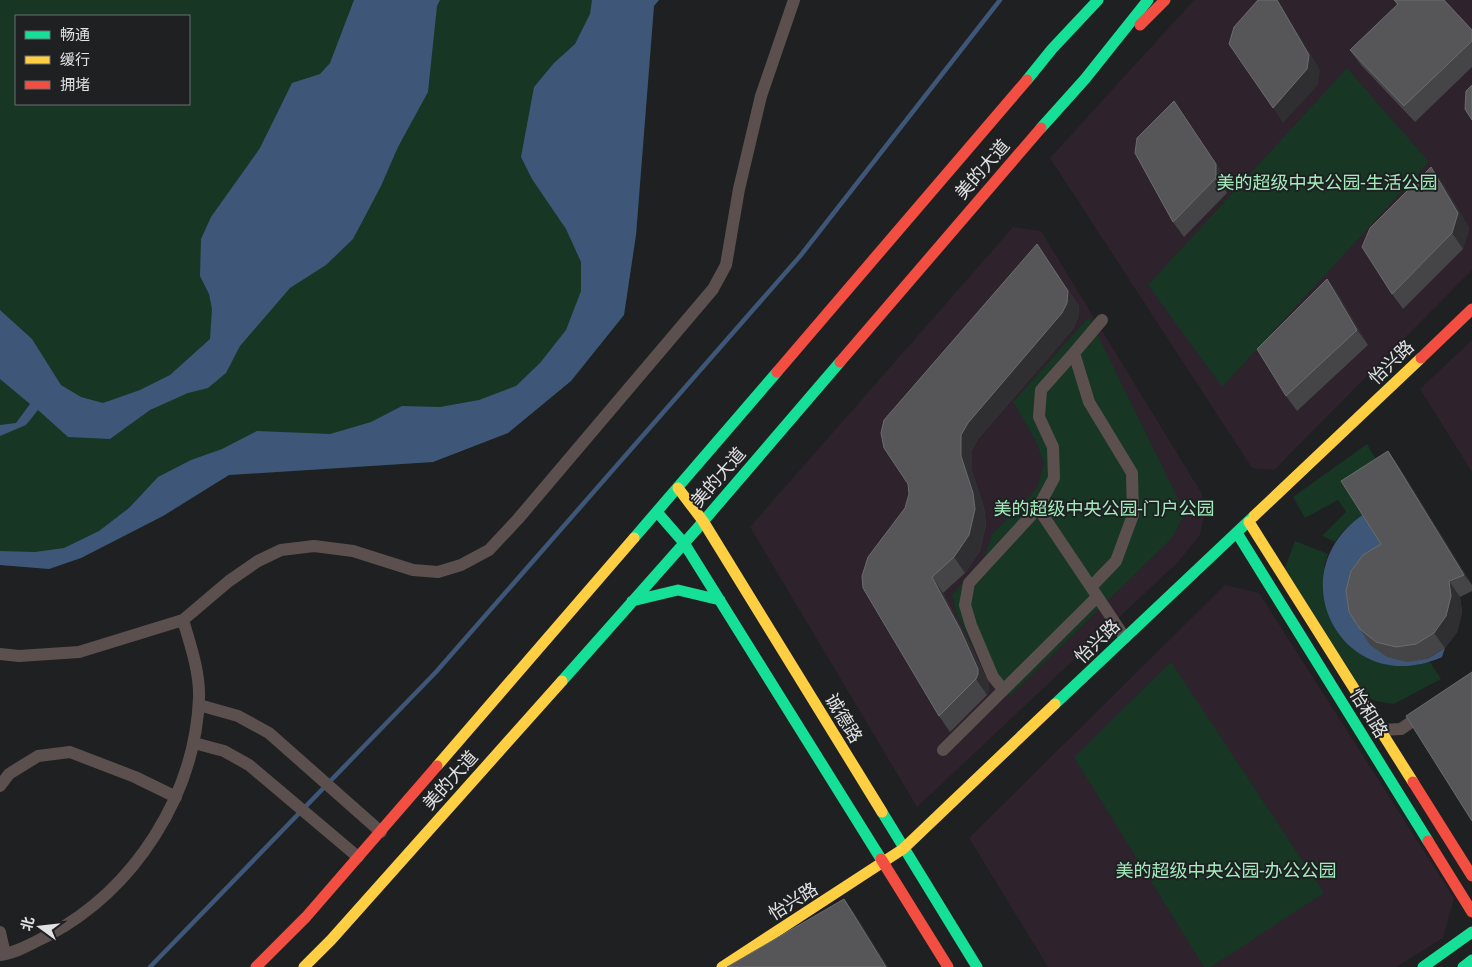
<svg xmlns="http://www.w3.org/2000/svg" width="1472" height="967" font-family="Roboto,'Noto Sans SC',sans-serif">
  <rect width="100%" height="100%" fill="#1f2021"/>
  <path fill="#2e222c" d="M1194 0H1472V270L1274 470 1252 468 1050 158Z
    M1013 227 1041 231 1202 494 1204 516 1200 535 1177 563 917 807 750 527Z
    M1472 340V472L1420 389Z
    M1225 585 1259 593 1454 898 1443 938 1396 967H1048L969 838Z"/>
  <path fill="#173624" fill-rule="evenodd" d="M0 0H659L654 6 636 235 624 315 571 381 508 433 433 462 229 475 163 516 81 558 49 569 0 565ZM16 16H189V104H16Z
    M1347 68 1429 162 1222 387 1148 285Z
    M1089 317 1185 513 1172 538 1010 696 994 687 957 615 952 595 985 556 992 534 1037 488 1044 464 1036 441 1013 402Z
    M1367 444 1385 475 1364 514 1343 531 1335 542 1322 536 1346 512 1338 500 1305 518 1293 497Z
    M1295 541 1328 554 1324 566 1365 657C1386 667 1407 668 1430 662L1441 679 1394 704 1375 701 1361 693 1285 568Z
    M1171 662 1324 893 1211 967H1204L1074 757Z"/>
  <path fill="#3e5677" d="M354 0H440L437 6 428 92 398 147 381 186 353 239 326 265 290 288 240 346 226 373 208 388 188 393 150 410 110 439 68 437 38 410 26 425 0 436V425L16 423 30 404 0 379V310L32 339 61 385 81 397 103 403 140 390 170 375 210 339 212 309 209 294 200 276 201 239 211 217 260 148 292 83 320 74 330 63Z
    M592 0H659L654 6 636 235 624 315 571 381 508 433 433 462 229 475 163 516 81 558 49 569 0 565V551L35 552 64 548 99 531 129 508 158 477 191 460 222 449 257 431 330 434 371 422 402 406 440 407 479 400 516 386 540 363 566 330 581 291V262L566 229 532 179 521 157 534 87 554 63 575 44 590 14Z
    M1364 514 1392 560 1427 659 1445 648 1442 657C1344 701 1275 574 1364 514Z"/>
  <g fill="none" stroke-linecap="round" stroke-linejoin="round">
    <path stroke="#3e5677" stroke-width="4.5" d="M150 967 436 672 801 255 1000 0"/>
    <path stroke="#5c504f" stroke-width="12" d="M1102 320 1074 353 1089 402 1132 473 1133 515 1116 561 1091 587 1125 638
      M1074 353 1041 390 1039 417 1053 447 1054 478 1038 508 1091 587
      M0 654 19 656 79 652 183 620 229 581 258 561 281 550 314 546 353 551 413 570 438 572 461 565 489 550 518 519 713 289 726 265 739 189 761 96 794 0
      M1003 689 993 677 971 625 965 605 969 583 1038 508
      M199 705 238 716 269 733 381 832
      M1381 730 1401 729 1424 713
      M194 743 224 751 249 765 358 857
      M943 750 1097 597
      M0 786 9 774 38 756 70 752 135 777 176 797
      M0 932 5 954
      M0 955C17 953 34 942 49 935 135 889 195 795 199 698 200 672 190 644 183 620"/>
    <path stroke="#16e098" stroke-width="11" d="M1027 80 1052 49 1098 0
      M1041 128 1085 79 1148 0
      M657 512 684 543 881 859
      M1237 533 1428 841
      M634 538 777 372
      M632 601 678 590 720 600
      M562 681 695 531 840 362
      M1055 704 1254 516
      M882 812 977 967
      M1423 967 1472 932
      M1463 967 1472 960"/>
    <path stroke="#ffcf43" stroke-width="11" d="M678 488 703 521 882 812
      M1254 516 1421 358
      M1249 522 1413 782
      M437 766 634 538
      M304 967 331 940 562 681
      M722 967 903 849 1055 704"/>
    <path stroke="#f24e42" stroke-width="11" d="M1140 25 1165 0
      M1421 358 1472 309
      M840 362 1041 128
      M777 372 1027 80
      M1413 782 1472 876
      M1428 841 1472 912
      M881 859 948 967
      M256 967 306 917 437 766"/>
  </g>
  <path fill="#454547" d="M1394 0H1444L1472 30V67L1415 122 1361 65 1350 50 1397 5Z
    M1135 153 1227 179V193L1184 237 1173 222Z
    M1442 182 1469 228 1463 249 1403 309 1392 294Z
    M1037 244 1079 306 1078 318 1073 329 978 439 972 450V471L984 508 986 524 980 551 965 573 943 593 970 644 989 684V689L987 695 950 732 939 716 905 508Z
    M1327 279 1338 294 1368 345 1297 411 1286 396Z
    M1388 451 1399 467 1472 585V591L1460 597 1462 612 1457 632 1445 648 1427 659 1407 662 1387 657 1370 645 1360 629 1381 544Z"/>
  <path fill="#2f2f31" d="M1277 0H1278L1280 3 1320 70 1318 85 1283 123 1273 108Z
    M1174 101 1227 179V193L1216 178Z
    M1431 167 1442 182 1469 228 1463 249 1452 233Z
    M1037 244 1079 306 1078 318 1073 329 978 439 972 450V471L984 508 986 524 980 551 965 573 954 557 961 456V435L968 423Z
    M1327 279 1338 294 1368 345 1357 330Z
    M1388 451 1399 467 1472 585 1464 575Z
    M932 577 943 593 970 644 989 684V689L987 695 976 679Z
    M1449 581 1460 597 1462 612 1457 632 1445 648 1434 633Z
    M844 899 855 914 888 967H886Z"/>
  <path fill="#565658" stroke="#6b6c6e" d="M1258 0H1277L1309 55 1307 69 1273 108 1229 44 1234 27Z
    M1394 0H1444L1472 30V41L1404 106 1350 50 1398 4Z
    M1472 85V120L1465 109 1466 91Z
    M1174 101 1216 164V178L1173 222 1135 153 1137 138Z
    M1431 167 1458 213 1452 233 1392 294 1362 247 1370 228Z
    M1037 244 1068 291 1067 303 1062 313 968 423 961 435V456L973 493 975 509 969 535 954 557 932 577 960 629 978 669V674L976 679 939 716 863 588 862 576 868 557 905 508 909 494 908 484 884 448 881 433 884 420Z
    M1327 279 1357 330 1286 396 1257 349Z
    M1388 451 1464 575 1449 581 1451 596 1446 616 1434 633 1416 644 1396 647 1376 642 1360 629 1349 612 1346 591 1351 571 1363 555 1381 544 1341 481Z
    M1472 672V821L1406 716Z
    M844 899 886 967H727Z"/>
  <g text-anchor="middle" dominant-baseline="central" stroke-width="4" stroke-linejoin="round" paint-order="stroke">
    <g font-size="18" fill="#e1e2e4" stroke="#1e2022">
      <text transform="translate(982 169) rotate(-49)">美的大道</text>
      <text transform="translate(1391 362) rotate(-44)">怡兴路</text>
      <text transform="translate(718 477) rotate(-49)">美的大道</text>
      <text transform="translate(1097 641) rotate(-44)">怡兴路</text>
      <text transform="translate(1369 713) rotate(58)">怡和路</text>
      <text transform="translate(844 718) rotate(59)">诚德路</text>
      <text transform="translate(450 780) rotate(-48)">美的大道</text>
      <text transform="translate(793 901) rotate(-32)">怡兴路</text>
    </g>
    <g font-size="18" fill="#a2ecbc" stroke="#1e2022">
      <text x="1327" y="182">美的超级中央公园-生活公园</text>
      <text x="1104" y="508">美的超级中央公园-门户公园</text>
      <text x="1226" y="870">美的超级中央公园-办公公园</text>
    </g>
  </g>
  <rect x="15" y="15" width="175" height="90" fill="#1e2022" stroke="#6c6e70"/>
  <rect x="25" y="31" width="25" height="8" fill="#16e098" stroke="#6c6e70"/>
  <text x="60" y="40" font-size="15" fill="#e1e2e4">畅通</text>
  <rect x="25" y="56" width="25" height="8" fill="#ffcf43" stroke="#6c6e70"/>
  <text x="60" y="65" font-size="15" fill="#e1e2e4">缓行</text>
  <rect x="25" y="81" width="25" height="8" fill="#f24e42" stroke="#6c6e70"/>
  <text x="60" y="90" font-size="15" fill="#e1e2e4">拥堵</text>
  <g transform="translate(40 927) rotate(285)" stroke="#1e2022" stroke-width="4" paint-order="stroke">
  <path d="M0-4L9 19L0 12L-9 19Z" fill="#e1e2e4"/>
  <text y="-8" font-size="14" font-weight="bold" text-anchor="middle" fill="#e1e2e4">北</text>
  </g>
</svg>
